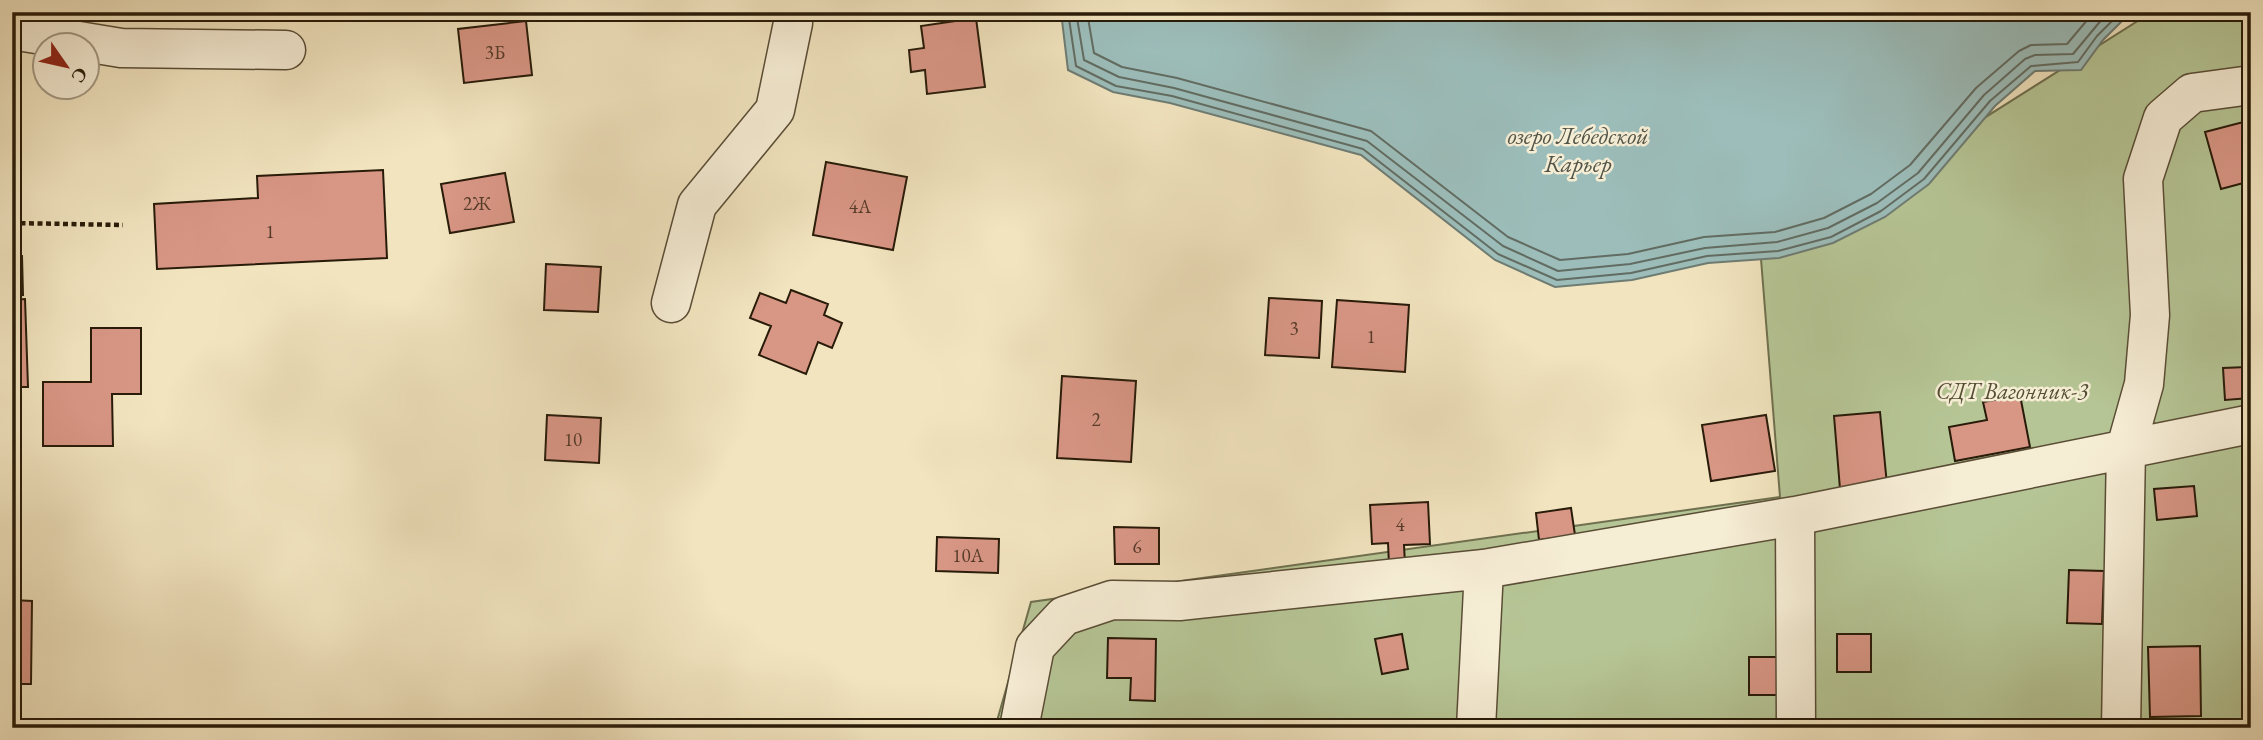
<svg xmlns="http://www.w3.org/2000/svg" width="2263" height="740" font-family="'EB Garamond',serif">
  <rect width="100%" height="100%" fill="#f1e4bf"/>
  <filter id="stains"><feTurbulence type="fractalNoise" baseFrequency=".00286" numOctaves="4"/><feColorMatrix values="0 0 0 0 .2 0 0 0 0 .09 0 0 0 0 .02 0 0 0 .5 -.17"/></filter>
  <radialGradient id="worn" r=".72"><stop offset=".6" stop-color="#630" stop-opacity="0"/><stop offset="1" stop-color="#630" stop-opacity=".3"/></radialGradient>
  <path fill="#b6c595" stroke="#6f704f" stroke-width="2" d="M2152 12H2251V728H995L1031 602 1780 497 1761 259Z"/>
  <path fill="#9cbdba" stroke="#6e7c73" stroke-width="2" d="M1061 12H2131L2103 40 2081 70 2035 71 1995 106 1929 184 1885 217 1833 243 1779 258 1708 263 1632 280 1555 287 1495 260 1361 155 1170 103 1113 92 1068 70Z"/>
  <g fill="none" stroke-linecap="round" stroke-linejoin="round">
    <path stroke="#626c62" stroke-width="2" d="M1068 12 1076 66 1116 86 1172 96 1363 149 1498 254 1557 280 1631 273 1707 256 1778 251 1831 237 1881 211 1924 179 1990 101 2031 66 2078 62 2097 36 2121 12
      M1076 12 1084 60 1119 77 1174 88 1367 141 1503 246 1558 271 1630 264 1705 248 1777 242 1828 228 1877 203 1918 173 1984 95 2025 59 2035 55 2073 54 2108 12
      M1087 12 1094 53 1122 67 1177 78 1371 131 1508 237 1560 260 1628 254 1704 237 1775 232 1824 218 1871 194 1910 165 1976 88 2019 51 2031 45 2067 44 2094 12"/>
  </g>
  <path fill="#d89685" stroke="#281b09" stroke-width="2" d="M976 18 985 87 927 94 925 70 911 72 909 50 924 48 921 26Z
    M526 21 532 75 464 83 458 29Z
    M2251 120V181L2221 189 2205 132Z
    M826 162 907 177 893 250 813 235Z
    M383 170 387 258 157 269 154 204 258 198 257 176Z
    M505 173 514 222 450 233 441 184Z
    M22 256 23 295 12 296V257Z
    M546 264 601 267 598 312 544 310Z
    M791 290 828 304 824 315 842 323 832 348 818 342 806 374 759 355 771 326 750 318 760 293 786 303Z
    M1269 298 1322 301 1319 358 1265 355Z
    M25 299 28 387H12V300Z
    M1337 300 1409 305 1405 372 1332 367Z
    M91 328H141V394H112L113 446H43V382H91Z
    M2247 367 2250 398 2225 400 2223 368Z
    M1062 376 1136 381 1131 462 1057 458Z
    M2020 395 2030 447 1955 461 1949 427 1987 420 1983 402Z
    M1880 412 1887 485 1840 489 1834 416Z
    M547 415 601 418 599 463 545 460Z
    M1766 415 1775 471 1711 481 1702 425Z
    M2194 486 2197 516 2157 520 2154 489Z
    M1428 502 1430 544 1404 545 1405 564 1389 565 1388 543 1372 544 1370 505Z
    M1571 508 1575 535 1539 540 1536 513Z
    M1114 527 1159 528V564H1115Z
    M937 537 999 539 998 573 936 571Z
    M2069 570 2104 571 2102 624 2067 623Z
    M12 600 32 601 31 684H12Z
    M1402 634 1408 669 1382 674 1375 639Z
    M1837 634H1871V672H1837Z
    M1108 638 1156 639 1155 701 1130 700 1131 678H1107Z
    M2200 646 2201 716 2150 717 2148 647Z
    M1749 657H1784L1783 695H1749Z
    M1831 720H1865V728H1831Z"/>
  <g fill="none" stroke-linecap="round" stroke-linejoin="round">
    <g stroke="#5a4d36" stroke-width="41">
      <path id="minor" d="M12 30 121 48 286 50
        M671 303 697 205 775 110 793 23V12
        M1795 516 1796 728
        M1019 728 1035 647 1064 616 1112 600 1179 601 1484 569 1795 516 2251 424
        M1476 728 1484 569
        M2121 728 2126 448 2144 384 2150 315 2143 179 2163 118 2192 93 2251 85"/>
    </g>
    <path stroke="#281b09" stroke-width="4.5" stroke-dasharray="5 3.5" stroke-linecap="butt" d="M12 223 123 225
      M12 426 21 425"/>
    <use href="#minor" stroke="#f6edd5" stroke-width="38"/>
  </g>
  <g text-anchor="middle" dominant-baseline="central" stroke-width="5" stroke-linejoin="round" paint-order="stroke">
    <g font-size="19" fill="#543a28">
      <text x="495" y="52">3Б</text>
      <text x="477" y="203">2Ж</text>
      <text x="860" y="206">4А</text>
      <text x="270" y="231">1</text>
      <text x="1294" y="328">3</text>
      <text x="1371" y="336">1</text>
      <text x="1096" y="419">2</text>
      <text x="573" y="439">10</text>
      <text x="1400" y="524">4</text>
      <text x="1137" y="546">6</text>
      <text x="968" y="555">10А</text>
    </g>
    <g font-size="23" font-style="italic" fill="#534e33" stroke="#f6edd5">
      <text x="2012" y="391">СДТ Вагонник-3</text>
    </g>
    <g font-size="24" font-style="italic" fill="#515447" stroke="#f6edd5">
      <text x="1578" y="135">озеро Лебедской<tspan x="1578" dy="28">Карьер</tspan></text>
    </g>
  </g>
  <rect width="2263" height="740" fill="none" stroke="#f1e4bf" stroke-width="42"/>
  <rect x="14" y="14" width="2235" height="712" fill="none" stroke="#281b09" stroke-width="3.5"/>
  <rect x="21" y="21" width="2221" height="698" fill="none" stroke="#281b09" stroke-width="2"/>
  <g transform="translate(66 66) rotate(124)"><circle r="33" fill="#f6edd5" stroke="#a49983" stroke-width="2"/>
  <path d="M0-5L12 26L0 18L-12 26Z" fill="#8f2418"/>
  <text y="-10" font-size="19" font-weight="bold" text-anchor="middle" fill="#281b09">С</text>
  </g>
  <rect width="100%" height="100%" filter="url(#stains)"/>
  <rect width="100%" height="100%" fill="url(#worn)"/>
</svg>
